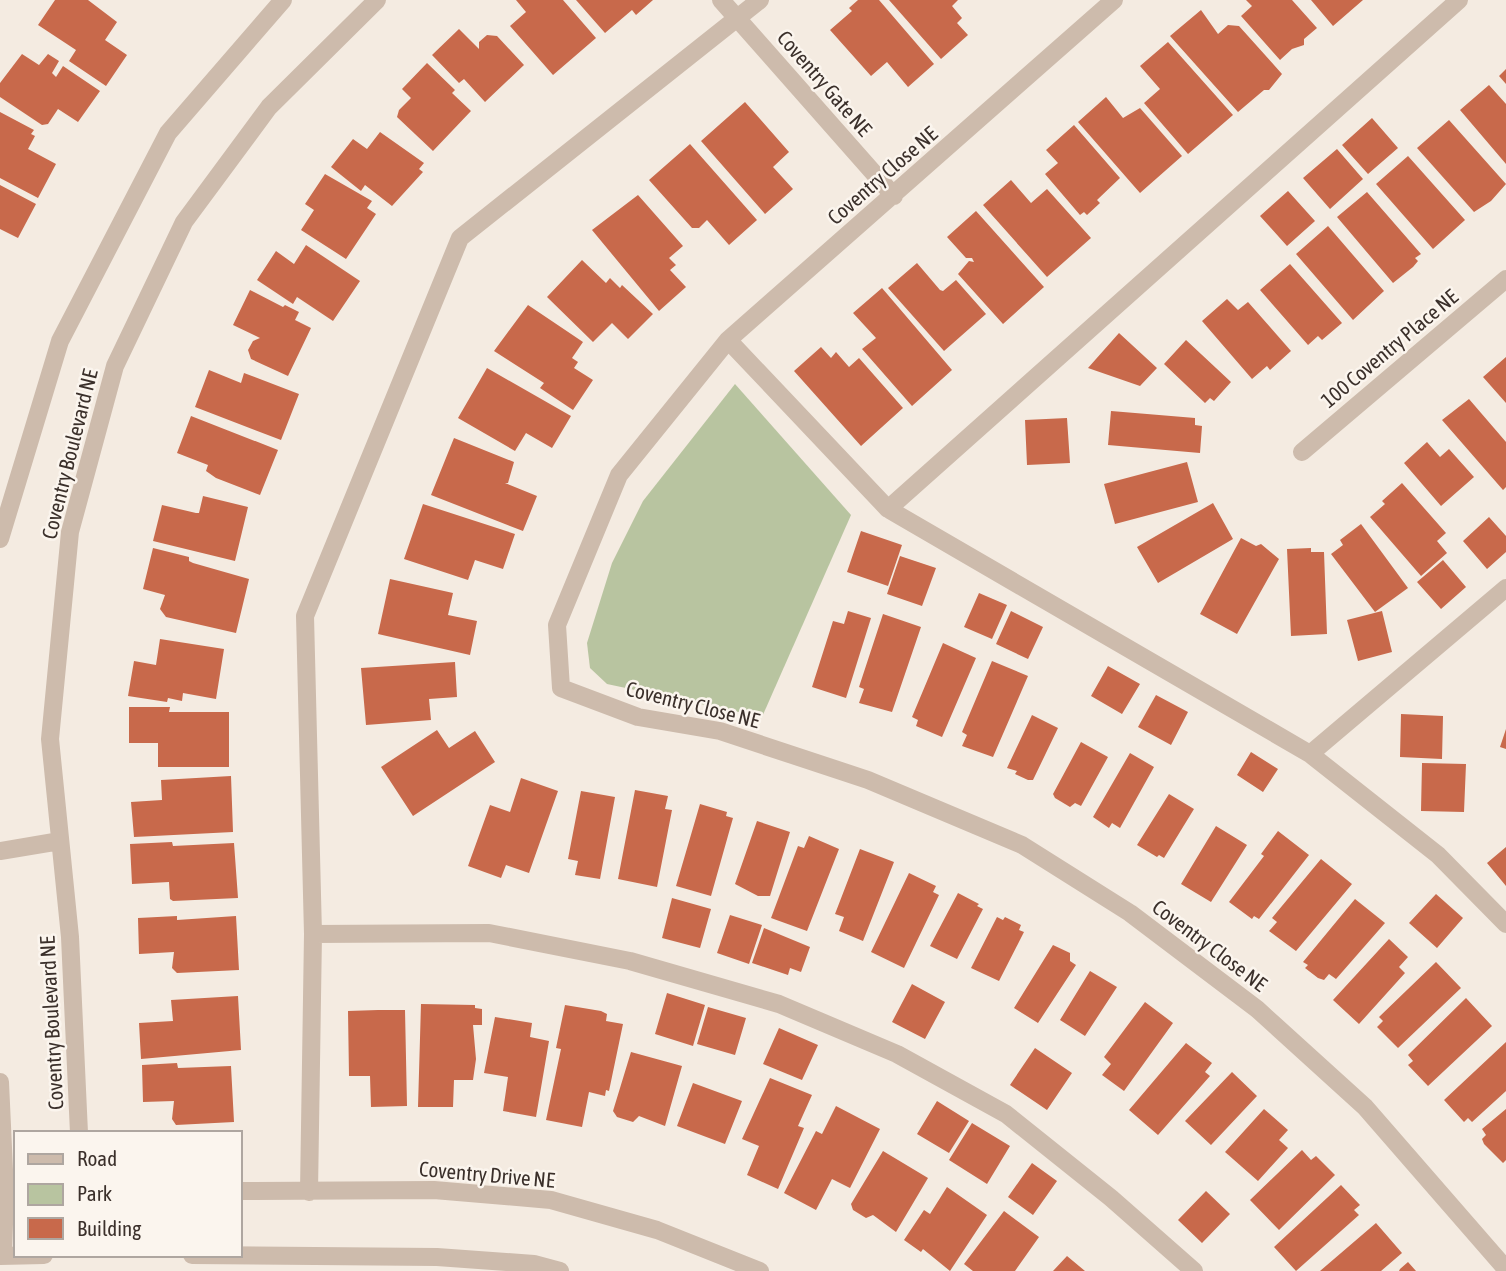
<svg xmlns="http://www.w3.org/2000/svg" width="1506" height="1271" font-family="'Asap Condensed',sans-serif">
  <rect width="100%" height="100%" fill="#f4ebe1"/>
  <path fill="#b8c4a0" d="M735 384 851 515 762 717 607 684 590 668 587 643 612 563 643 501Z"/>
  <path fill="#c8694b" d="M55 0H88L117 22 105 40 127 55 106 86 69 61 76 50 38 25Z
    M516 0H563L596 38 553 75 510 26 526 12Z
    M576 0H653L636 15 632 10 605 33Z
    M858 0H879L934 64 908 87 887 62 871 76 830 30 852 11 849 8Z
    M889 0H958L952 6 962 18 957 23 968 35 941 59Z
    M1246 0H1292L1317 28 1304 39V45L1292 49 1280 60 1241 16 1252 6Z
    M1311 0H1363L1333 26Z
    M1201 10 1218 34 1228 25 1239 26 1282 74 1269 90H1264L1238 112 1170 36Z
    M459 29 479 49V42L487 35 497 36 524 65 485 102 464 79 459 83 432 55Z
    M1168 42 1233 115 1188 154 1144 103 1160 89 1140 66Z
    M22 54 39 65 48 54 59 61 52 73 56 77 63 66 100 91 78 122 58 109 48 124 42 125 0 97V83Z
    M427 63 455 90 452 93 471 111 433 151 397 117 399 110 411 98 402 89Z
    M1506 69V84L1499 76Z
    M1489 85 1506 104V164L1460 110Z
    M1106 97 1123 118 1140 108 1182 156 1140 193 1078 122Z
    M745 102 789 152 773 167 793 189 765 214 701 141Z
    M0 112 34 130 31 134 35 136 28 149 56 164 38 198 0 178Z
    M1372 118 1398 148 1368 174 1342 145Z
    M1449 120 1506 184 1491 201 1474 212 1417 148Z
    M1074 125 1120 178 1097 200 1100 203 1087 215 1084 212 1080 215 1045 174 1058 163 1046 150Z
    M380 132 424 163 419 169 423 172 392 206 365 185 361 191 331 167 353 139 367 149Z
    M690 144 757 220 729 245 707 220 699 228H692L649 180Z
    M1337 149 1363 179 1330 209 1303 178Z
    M1408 156 1465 220 1433 249 1376 184Z
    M325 174 372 201 367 208 376 214 346 259 301 230 314 210 305 204Z
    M1011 180 1031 203 1047 189 1091 238 1047 277 983 205Z
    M0 185 36 204 18 238 0 229Z
    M1288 191 1315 221 1287 246 1260 216Z
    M1367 192 1421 254 1415 258 1418 261 1413 267 1393 283 1337 217Z
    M638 195 683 246 669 258 676 265 670 270 686 287 659 311 592 230Z
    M976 211 1044 287 1003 324 958 274 969 261 974 262 972 258H966L947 237Z
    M1328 226 1384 291 1353 320 1296 254Z
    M306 245 360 281 333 321 297 297 293 304 257 280 276 251 294 264Z
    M582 260 606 283 610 278 620 288 622 285 653 314 628 339 612 323 593 342 547 297Z
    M917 263 940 290 943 291 956 280 986 314 944 351 888 288Z
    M1290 264 1342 323 1322 340 1318 336 1308 345 1260 290Z
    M882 288 952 370 912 406 862 349 876 338 853 313Z
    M250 290 283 307 285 305 299 312 295 320 311 328 288 376 251 359 248 350 253 341 260 338 233 325Z
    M1227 299 1238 310 1248 302 1291 351 1270 370 1267 366 1252 379 1202 321Z
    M528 305 583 342 572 358 578 362 574 368 593 380 573 410 540 388 544 383 494 351Z
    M1119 333 1157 368 1140 386 1088 368Z
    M1186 340 1231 382 1214 401 1210 398 1205 403 1164 364Z
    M821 347 831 358 836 352 849 367 859 358 903 408 861 446 794 371Z
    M1506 357V403L1483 377Z
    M487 368 571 416 552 448 526 433 515 451 458 418Z
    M209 370 241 383 244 373 299 394 281 440 195 407Z
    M1469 399 1506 442V487L1503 490 1442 420Z
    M1111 411 1195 418V425L1202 426 1200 453 1108 445Z
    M191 416 278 450 260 495 216 478 206 471 208 465 177 453Z
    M1067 418 1070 463 1027 465 1025 420Z
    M454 438 514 462 508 483H505L537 496 523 531 431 495Z
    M1427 442 1440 457 1449 449 1474 477 1441 506 1404 463Z
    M1187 462 1198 502 1115 524 1104 484Z
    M1402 483 1446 533 1437 541 1447 553 1421 576 1370 517 1385 504 1382 501Z
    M203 496 248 507 235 561 153 541 162 505 196 513H199Z
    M1213 503 1233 539 1158 583 1137 547Z
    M423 504 515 534 503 569 475 560 468 580 404 559Z
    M1489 517 1506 536V552L1487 569 1463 541Z
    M1361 524 1408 588 1375 612 1331 554 1343 545 1340 540Z
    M861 531 902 545 888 586 847 572Z
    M1241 538 1256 546 1261 544 1279 559 1237 634 1200 614Z
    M153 548 189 557V561L193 563 249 579 236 633 166 617 160 609 165 595 143 589Z
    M1311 548V552H1324L1327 634 1291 636 1287 549Z
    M900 556 936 568 922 606 887 594Z
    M1443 560 1466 587 1441 609 1417 582Z
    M390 579 453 593 448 615 477 621 470 655 378 634Z
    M979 593 1007 605 992 639 964 627Z
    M848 611 871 618 846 698 812 687 833 621 844 624Z
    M1011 611 1043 627 1028 659 996 644Z
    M1382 611 1392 652 1358 661 1347 620Z
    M883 614 921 627 892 712 859 703 864 689 859 687Z
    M160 639 224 649 216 699 183 693 182 701 168 698 167 702 128 696 134 661 156 665Z
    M943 643 976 658 942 737 916 726 918 720 912 717Z
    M992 661 1028 676 993 757 962 746 967 735 962 732Z
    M455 662 457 697 429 699 431 720 366 725 361 668Z
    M1108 666 1140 684 1122 714 1091 696Z
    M1156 695 1188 712 1171 745 1138 727Z
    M129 707H170L169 712H229V767H158V743H129Z
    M1401 714 1443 716 1442 759 1400 757Z
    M1032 715 1058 728 1033 780H1028L1015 774 1017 771 1007 768Z
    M1506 729V749L1500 747Z
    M437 730 449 748 475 731 495 762 413 816 381 767Z
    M1081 742 1108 757 1081 806 1075 803 1070 807 1055 798 1053 794Z
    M1251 752 1278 769 1263 792 1237 775Z
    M1130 753 1154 767 1120 828 1112 823 1109 828 1093 817Z
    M1422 763 1466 764 1464 812 1421 811Z
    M231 776 233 832 134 837 131 802 162 800 161 780Z
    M521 778 558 791 529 873 506 865 501 878 468 866 490 805 510 812Z
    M635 790 668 796 665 809 672 810 657 887 618 879Z
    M581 791 615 797 600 879 575 875 578 861 568 859Z
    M1169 794 1194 809 1164 858 1159 855 1157 857 1137 845Z
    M700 804 727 812 726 816 733 818 711 896 676 886Z
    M757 821 790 832 770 896H758L735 884Z
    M1216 826 1247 845 1211 902 1181 884Z
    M1278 831 1309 855 1259 919 1254 916 1252 919 1229 902 1264 856 1261 854Z
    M809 836 839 849 807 931 771 918 798 846 804 848Z
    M172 842 173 846 234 843 238 898 173 901 170 899 169 882 132 884 130 844Z
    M1506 847V886L1487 863Z
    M860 849 894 862 863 941 839 931 844 917 835 914Z
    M1321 859 1352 884 1296 951 1269 931 1277 922 1272 918Z
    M909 873 936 886 933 892 939 895 904 968 871 952Z
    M958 893 979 904 977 906 983 909 957 959 930 946Z
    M1436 894 1463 918 1437 948 1409 923Z
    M672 898 711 909 700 948 662 938Z
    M1355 899 1385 923 1336 979 1329 974 1324 980 1318 978 1305 968 1308 965 1303 962Z
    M730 915 762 925 749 964 717 953Z
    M177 916V920L236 916 239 970 177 973 172 968 174 952 139 954 138 918Z
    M997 917 1003 920 1005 917 1021 925 1019 930 1024 932 999 981 971 968Z
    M764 928 810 947 801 972 790 968 788 975 752 963Z
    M1389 939 1408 957 1399 967 1405 973 1359 1024 1333 1000Z
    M1053 945 1070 953V961L1076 965 1038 1023 1014 1008Z
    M1436 962 1461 988 1398 1048 1377 1027 1383 1021 1379 1017Z
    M1090 971 1117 987 1085 1036 1060 1020Z
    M912 984 945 1002 925 1039 892 1022Z
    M667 993 705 1005 693 1046 655 1034Z
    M238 996 241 1050 141 1059 139 1023 173 1021 171 1000Z
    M1466 998 1492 1026 1428 1086 1408 1065 1413 1061 1408 1055Z
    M1145 1002 1173 1023 1124 1091 1102 1075 1111 1064 1104 1057Z
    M421 1004 475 1005V1008L482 1009V1025H473L476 1059 473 1080H454L453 1107H418Z
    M565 1005 601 1011 607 1014 606 1021 623 1024 609 1091 606 1090 605 1096 589 1092 582 1127 546 1120 561 1049 556 1048Z
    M708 1007 746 1018 735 1055 697 1044Z
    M378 1010H405L407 1106 371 1107 370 1076H349L348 1011Z
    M495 1017 532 1023 530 1037 549 1041 536 1117 503 1111 508 1077 484 1073Z
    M779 1028 818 1045 802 1080 763 1064Z
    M1506 1042V1091L1472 1122 1468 1118 1464 1122 1444 1100Z
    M1186 1043 1212 1063 1205 1072 1210 1076 1158 1135 1129 1110Z
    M1035 1048 1072 1073 1047 1110 1010 1085Z
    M631 1052 682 1066 665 1126 639 1116 633 1122 617 1117 613 1111Z
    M177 1063 178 1068 231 1066 234 1122 176 1125 172 1119 174 1101 143 1102 142 1065Z
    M1232 1072 1257 1096 1211 1145 1185 1121Z
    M770 1078 812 1095 798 1126 804 1128 778 1189 747 1175 759 1146 742 1139Z
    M693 1083 742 1101 725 1144 677 1126Z
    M937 1101 969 1121 949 1153 917 1134Z
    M836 1106 880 1129 850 1188 832 1179 816 1210 784 1193 816 1131 822 1134Z
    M1264 1109 1288 1130 1279 1140 1288 1148 1258 1181 1225 1152Z
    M1506 1109V1160L1503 1163 1484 1144 1482 1139 1486 1135 1482 1129Z
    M972 1123 1010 1146 987 1184 949 1160Z
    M1302 1150 1311 1160 1316 1156 1335 1175 1279 1230 1250 1200Z
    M883 1151 928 1178 896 1232 873 1215 866 1218 853 1210 851 1204Z
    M1032 1163 1057 1181 1033 1215 1008 1197Z
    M1341 1185 1360 1205 1354 1210 1359 1215 1296 1271 1274 1247Z
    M947 1187 987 1215 950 1271 923 1249 921 1252 904 1240 924 1210 930 1214Z
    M1206 1191 1230 1214 1202 1243 1178 1220Z
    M1004 1211 1039 1237 1015 1271H973L964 1264Z
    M1376 1223 1402 1253 1381 1271H1320Z
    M1067 1256 1085 1271H1053Z
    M1408 1262 1416 1271H1399L1400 1269Z"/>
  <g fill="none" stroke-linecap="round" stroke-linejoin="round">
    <path stroke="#cdbbac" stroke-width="18" d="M721 0 894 196
      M1114 0 728 340 619 475 557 625 561 688 638 717 720 731 868 780 1022 845 1130 913 1257 1009 1365 1107 1506 1269
      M728 340 888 509 1310 754 1438 855 1506 924
      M1302 452 1506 279
      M888 509 1459 0
      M0 539 60 341 168 133 283 0
      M1310 754 1506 588
      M0 851 60 841
      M313 934 489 933 630 961 779 1004 897 1054 1006 1114 1111 1198 1194 1271
      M0 1082 5 1192 3 1256
      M79 1133 70 937 50 739 70 532 115 366 184 222 269 107 377 0
      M240 1191 434 1190 551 1200 657 1230 760 1271
      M309 1192 313 934 305 616 460 238 760 0
      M192 1255 437 1257 534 1264 560 1271
      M0 1256 44 1255"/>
  </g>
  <g text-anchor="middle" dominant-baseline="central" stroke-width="5" stroke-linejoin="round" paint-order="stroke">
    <g font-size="21" fill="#3b302b" stroke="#fbf5ee">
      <text transform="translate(825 83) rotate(49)">Coventry Gate NE</text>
      <text transform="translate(882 175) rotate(-41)">Coventry Close NE</text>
      <text transform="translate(1389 348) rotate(-40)">100 Coventry Place NE</text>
      <text transform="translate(69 454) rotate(-76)">Coventry Boulevard NE</text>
      <text transform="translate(693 704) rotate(14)">Coventry Close NE</text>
      <text transform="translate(1210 945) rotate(37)">Coventry Close NE</text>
      <text transform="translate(51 1023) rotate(-93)">Coventry Boulevard NE</text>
      <text transform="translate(487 1174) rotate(5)">Coventry Drive NE</text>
    </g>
  </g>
  <rect x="14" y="1131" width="228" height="126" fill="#fbf5ee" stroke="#aea6a0" stroke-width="2"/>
  <rect x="28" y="1154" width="35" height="10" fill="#cdbbac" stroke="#aea6a0" stroke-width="2"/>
  <text x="77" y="1166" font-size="21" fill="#3b302b">Road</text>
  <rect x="28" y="1184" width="35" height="21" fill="#b8c4a0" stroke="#aea6a0" stroke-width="2"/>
  <text x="77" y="1201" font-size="21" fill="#3b302b">Park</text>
  <rect x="28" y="1218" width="35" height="21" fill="#c8694b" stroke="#aea6a0" stroke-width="2"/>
  <text x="77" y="1236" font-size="21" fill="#3b302b">Building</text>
</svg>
